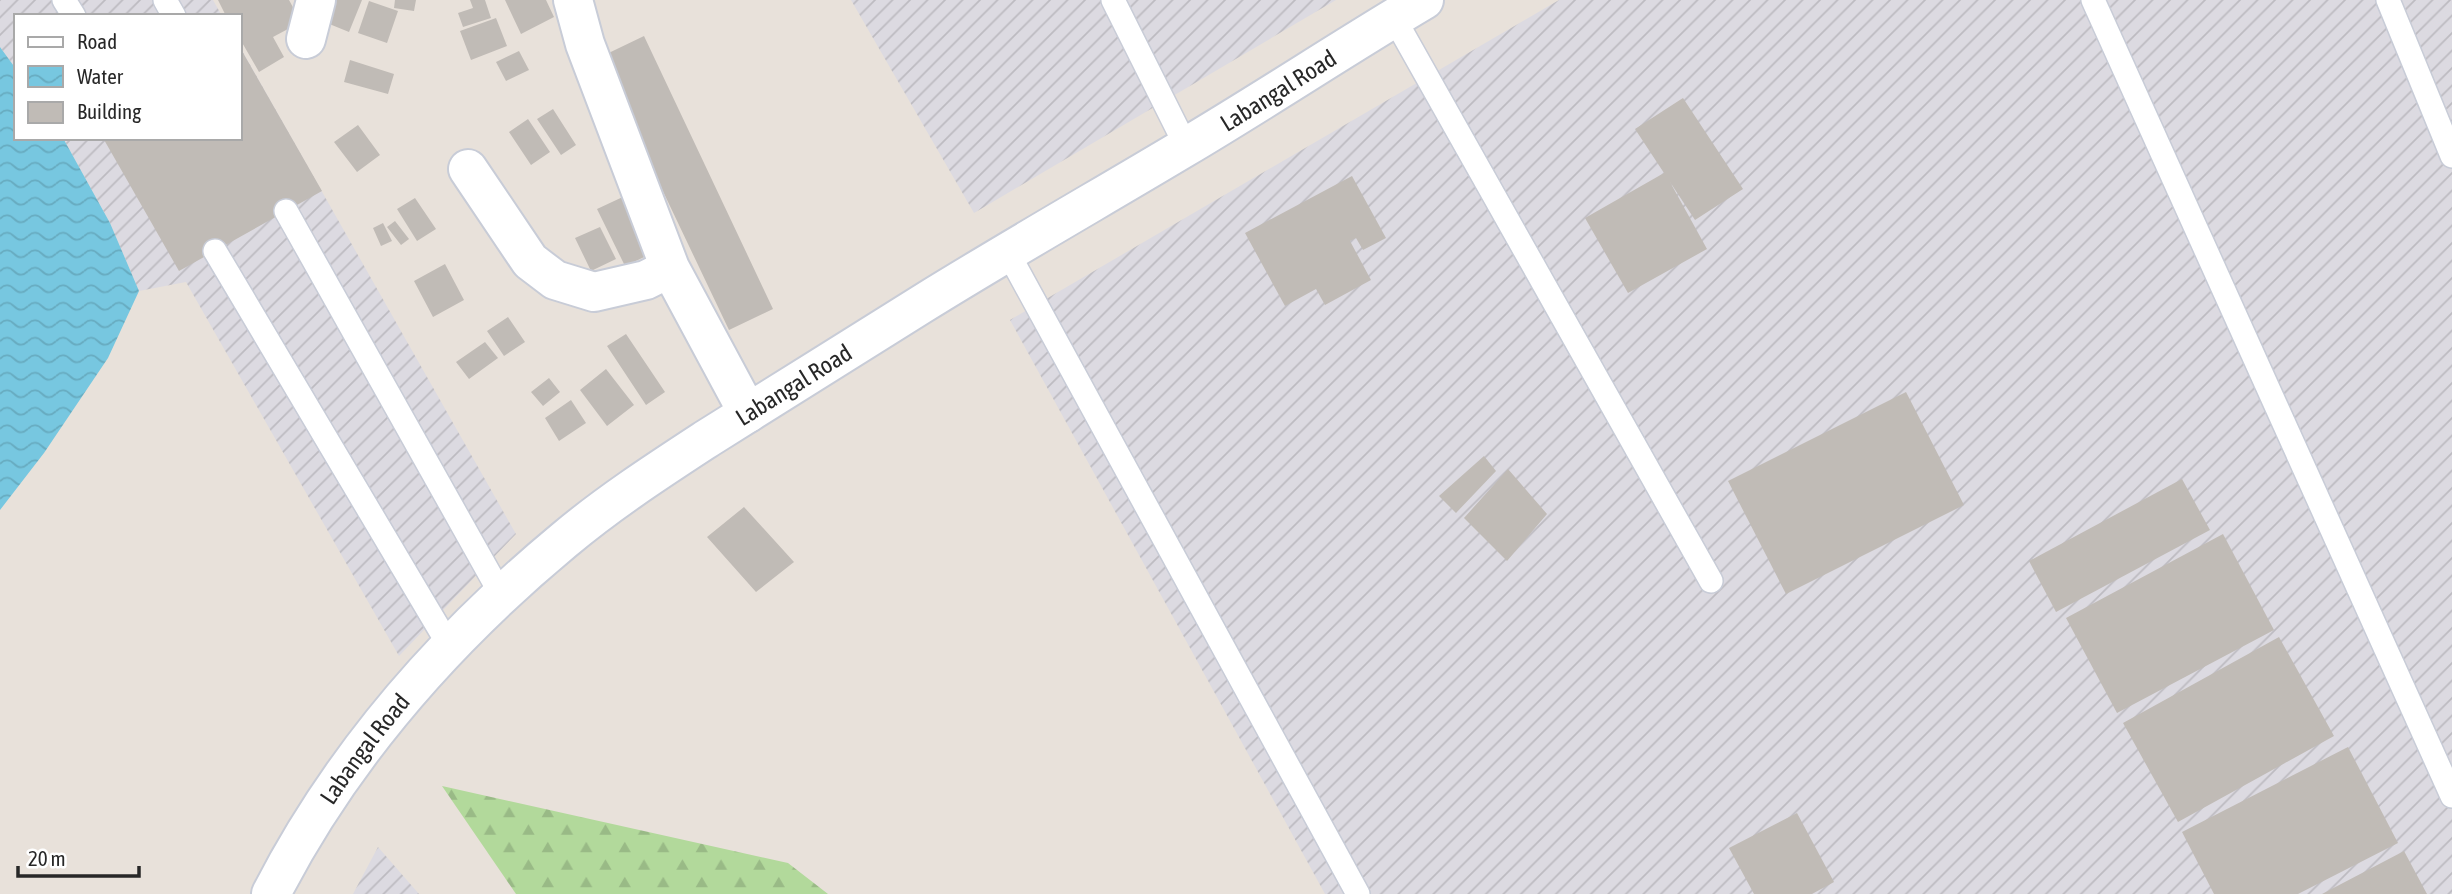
<svg xmlns="http://www.w3.org/2000/svg" width="2452" height="894" font-family="'Asap Condensed',sans-serif">
  <defs>
    <pattern id="industrial-furrows" width="10" height="10" patternUnits="userSpaceOnUse" patternTransform="scale(1.75)"><rect width="10" height="10" fill="#dcdae1"/><path d="M-1 1l2-2M0 10L10 0M9 11l2-2" fill="none" stroke="#bdbbc1"/></pattern>
    <pattern id="forest-firs" width="22" height="20" patternUnits="userSpaceOnUse" patternTransform="scale(1.75)"><rect width="22" height="20" fill="#b2d99b"/><path d="M5 1l3.5 6h-7zM16 11l3.5 6h-7z" fill="#99ba86"/></pattern>
    <pattern id="water-waves" width="16" height="10" patternUnits="userSpaceOnUse" patternTransform="scale(1.75)"><rect width="16" height="10" fill="#77c7e0"/><path d="M0 5q4-4 8 0t8 0" fill="none" stroke="#67abc0"/></pattern>
  </defs>
  <rect width="100%" height="100%" fill="#e8e1da"/>
  <path fill="url(#industrial-furrows)" d="M0 0H213L222 16H16V69L0 47Z
    M851 0H1336L974 213Z
    M1559 0H2452V894H1325L1010 320Z
    M240 47 516 534 399 656 186 282 139 291 110 223 63 138H240Z
    M378 847 419 894H353Z"/>
  <path fill="url(#forest-firs)" d="M442 786 788 863 828 894H516Z"/>
  <path fill="url(#water-waves)" d="M0 47 16 69V138H63L110 223 139 291 108 358 44 453 0 510Z"/>
  <path fill="#c0bbb6" d="M218 0H289L301 22 273 37 284 57 259 72 240 39V16H226Z
    M331 0H362L349 32 322 21Z
    M395 0H416L414 11 394 8Z
    M470 0H485L491 18 463 27 458 13 473 8Z
    M505 0H546L554 17 521 34Z
    M369 1 398 11 387 43 358 33Z
    M496 18 507 46 471 60 460 31Z
    M644 36 773 309 729 330 659 183 652 187 592 61Z
    M242 51 322 191 179 271 103 138H240V52Z
    M519 51 529 70 506 81 496 62Z
    M350 60 394 74 388 94 344 82Z
    M1683 98 1743 189 1695 220 1670 182 1707 249 1628 293 1585 218 1664 173 1635 129Z
    M553 109 576 145 561 155 537 119Z
    M528 119 550 152 531 165 509 132Z
    M358 125 380 155 357 172 334 142Z
    M1352 176 1386 238 1363 250 1356 238 1350 241 1371 280 1325 305 1316 289 1285 306 1245 233Z
    M627 195 655 252 625 266 597 209Z
    M415 198 436 229 417 241 397 209Z
    M395 221 409 239 401 245 387 227Z
    M383 223 392 241 381 246 373 228Z
    M600 227 616 259 591 271 575 238Z
    M445 264 464 300 433 317 414 281Z
    M508 317 525 342 504 356 487 331Z
    M626 334 665 392 646 405 607 346Z
    M485 342 498 358 469 379 456 362Z
    M606 369 634 405 607 426 580 390Z
    M549 378 560 392 543 406 531 392Z
    M1906 392 1964 505 1786 594 1728 481Z
    M571 400 586 423 559 441 545 418Z
    M1484 456 1496 471 1456 513 1439 496Z
    M1508 469 1547 514 1507 561 1464 518Z
    M2182 479 2210 530 2056 612 2029 561Z
    M744 507 794 562 756 592 707 537Z
    M2223 534 2274 630 2117 713 2066 618Z
    M2279 637 2334 736 2178 822 2123 723Z
    M2348 747 2398 843 2298 894H2214L2182 832Z
    M1797 813 1834 882 1812 894H1754L1729 848Z
    M2404 851 2427 894H2322Z"/>
  <g fill="none" stroke-linecap="round" stroke-linejoin="round">
    <g stroke="#c8ccd7" stroke-width="26">
      <path id="service" d="M64 0 74 16
        M165 0 174 16
        M1113 0 1186 146
        M2093 0 2452 796
        M2388 0 2452 156
        M1394 18 1711 581
        M286 211 502 596
        M215 251 450 647
        M1007 251 1358 894"/>
    </g>
    <g stroke="#c8ccd7" stroke-width="42">
      <path id="minor" d="M573 0 585 44 670 268
        M306 39 316 0
        M468 169 530 261 555 280 594 292 646 280 670 268 748 413"/>
    </g>
    <g stroke="#c8ccd7" stroke-width="42">
      <g id="secondary">
        <path id="s1" d="M271 894C341 757 445 639 563 541 608 503 659 470 708 438 779 393 851 349 922 304 1009 250 1097 200 1184 148 1265 100 1343 48 1424 0"/>
      </g>
    </g>
    <use href="#service" stroke="#fff" stroke-width="23"/>
    <use href="#minor" stroke="#fff" stroke-width="38"/>
    <use href="#secondary" stroke="#fff" stroke-width="38"/>
  </g>
  <g text-anchor="middle" dominant-baseline="central" stroke-width="5" stroke-linejoin="round" paint-order="stroke">
    <g font-size="24" fill="#272727" stroke="#fff">
      <text stroke="none"><textPath href="#s1" startOffset="1307">Labangal Road</textPath></text>
      <text stroke="none"><textPath href="#s1" startOffset="740">Labangal Road</textPath></text>
      <text stroke="none"><textPath href="#s1" startOffset="173">Labangal Road</textPath></text>
    </g>
  </g>
  <rect x="14" y="14" width="228" height="126" fill="#ffffff" stroke="#a9a9a9" stroke-width="2"/>
  <rect x="28" y="37" width="35" height="10" fill="#ffffff" stroke="#a9a9a9" stroke-width="2"/>
  <text x="77" y="49" font-size="21" fill="#272727">Road</text>
  <rect x="28" y="66" width="35" height="21" fill="url(#water-waves)" stroke="#a9a9a9" stroke-width="2"/>
  <text x="77" y="84" font-size="21" fill="#272727">Water</text>
  <rect x="28" y="102" width="35" height="21" fill="#c0bbb6" stroke="#a9a9a9" stroke-width="2"/>
  <text x="77" y="119" font-size="21" fill="#272727">Building</text>
  <path d="M18 866v10h121v-10" fill="none" stroke="#272727" stroke-width="3.5"/>
  <text x="28" y="866" font-size="21" fill="#272727" stroke="#ffffff" stroke-width="5" paint-order="stroke">20 m</text>
</svg>
